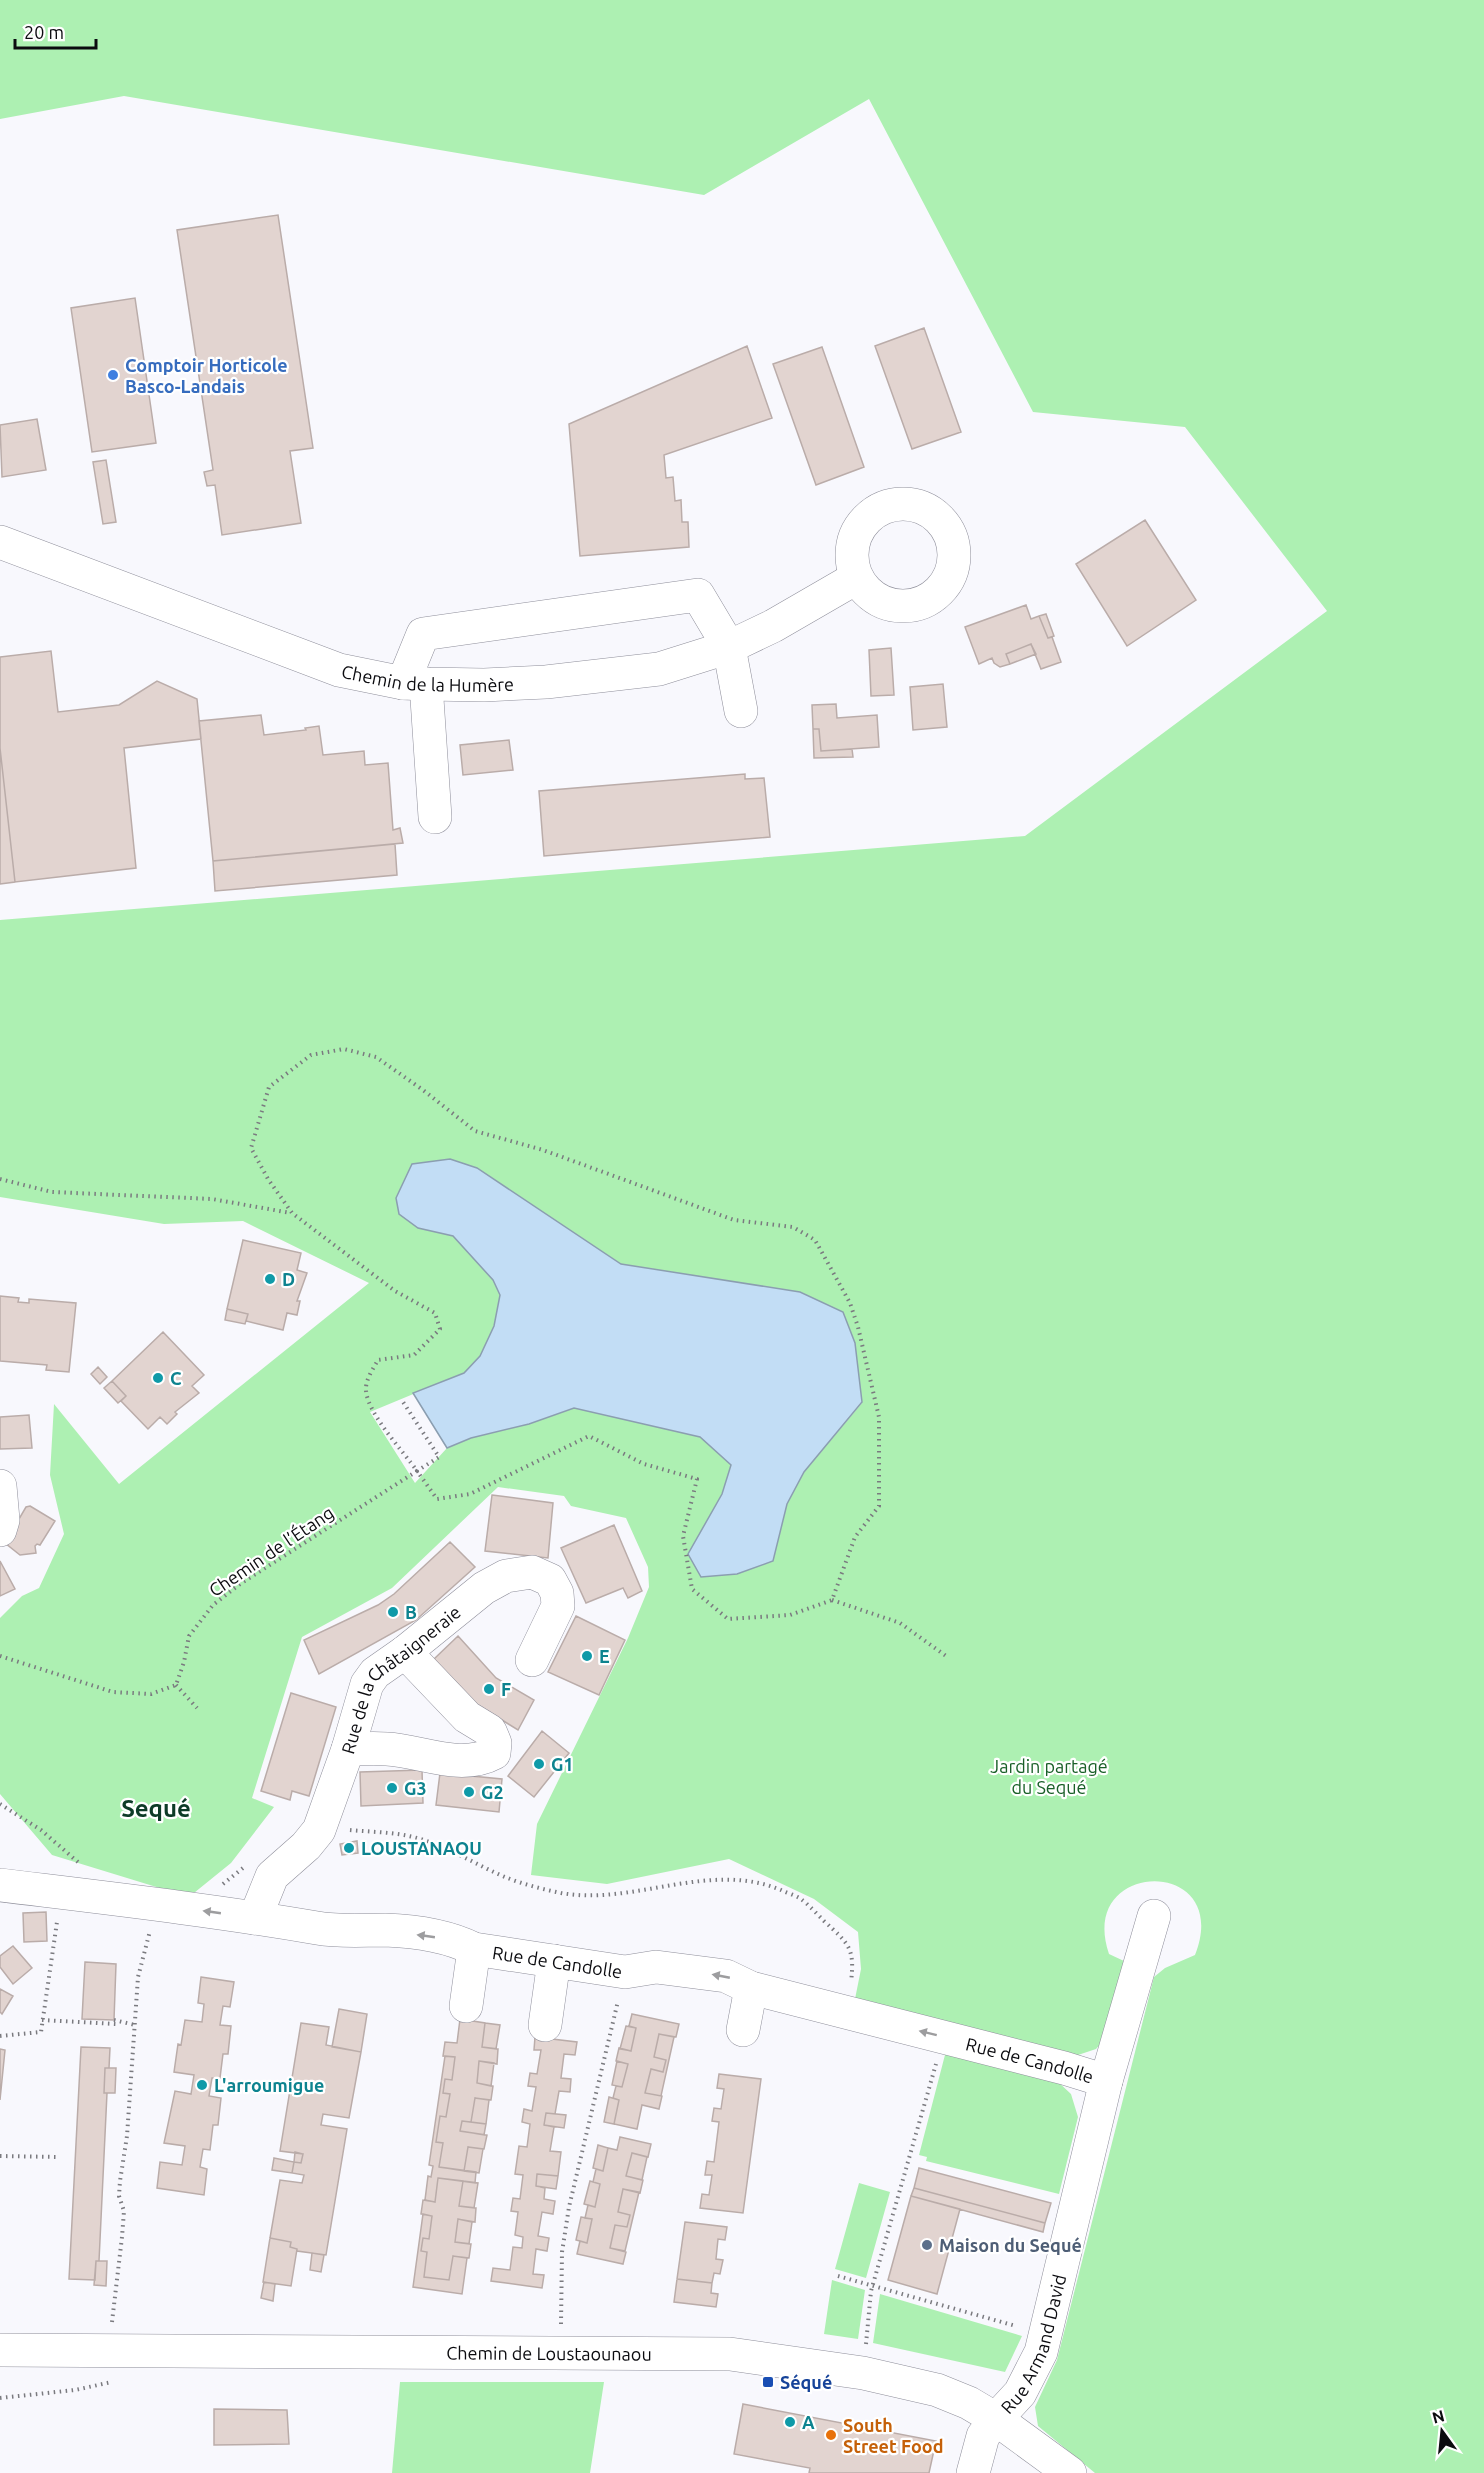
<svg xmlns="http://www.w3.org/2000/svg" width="1484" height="2473" font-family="Ubuntu,sans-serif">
  <rect width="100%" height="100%" fill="#f8f8fd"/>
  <path fill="#adf0b2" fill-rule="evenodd" d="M0 0H1484V2473H1095L1038 2426 1035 2407 1057 2360 1154 1977 1165 1968 1195 1955C1234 1856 1076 1858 1109 1954L1124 1961 1112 2031 1096 2049 1069 2058 854 2004 861 1969 858 1932 814 1899 729 1859 607 1884 531 1875 537 1824 628 1638 649 1587 648 1567 626 1518 571 1506 564 1496 498 1487 392 1588 302 1637 252 1798 274 1807 231 1863 189 1897 52 1855 0 1794V1618L22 1596 39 1588 64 1534 50 1475 54 1404 119 1484 369 1283 243 1221 164 1224 0 1197V920L1025 836 1327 611 1185 427 1033 412 869 99 704 195 124 96 0 119ZM477 1168 621 1264 800 1292 862 1403 804 1472 787 1504 773 1560 688 1554 722 1494 731 1465 701 1437 574 1408 529 1424 471 1438 447 1448 415 1483 370 1412 464 1373 480 1356 494 1326 500 1295 493 1280 453 1236 418 1228Z
    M946 2051 1056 2080 1071 2094 1078 2117 1059 2194 926 2161 927 2157 919 2155Z
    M859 2183 890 2192 866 2278 835 2269Z
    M832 2280 865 2290 858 2339 824 2334Z
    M880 2294 1022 2336 1005 2372 873 2343Z
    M400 2382H604L590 2473H392Z"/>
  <path fill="#c2ddf5" stroke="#8b9eb0" stroke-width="1.5" d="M450 1159 477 1168 621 1264 800 1292 843 1312 855 1343 862 1402 804 1472 787 1504 773 1561 737 1574 701 1577 688 1554 722 1494 731 1465 700 1437 574 1408 529 1424 471 1438 447 1448 413 1393 464 1373 480 1356 494 1326 500 1295 493 1280 453 1236 418 1228 399 1214 396 1198 412 1164Z"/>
  <path fill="#e2d4d0" stroke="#baaca9" stroke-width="1.5" d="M278 215 313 448 290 451 301 523 222 535 215 485 207 486 204 472 213 470 177 230Z
    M135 298 156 443 92 452 71 308Z
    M924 328 961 432 912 449 875 346Z
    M747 346 772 418 664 455 666 478 673 477 675 501 681 500 682 522H688L689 547 580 556 569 424Z
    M822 347 864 467 816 485 773 364Z
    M37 419 46 470 2 477 0 425Z
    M106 460 116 522 103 524 93 462Z
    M1145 520 1196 600 1127 646 1076 564Z
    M1026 605 1031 619 1039 616 1048 638 1052 637 1061 662 1041 669 1031 644 1006 654 1010 664 1000 667 994 663 992 658 979 664 965 627Z
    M1046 614 1054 636 1048 638 1039 616Z
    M1031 644 1036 654 1010 664 1006 654Z
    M891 648 894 695 871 696 869 650Z
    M51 651 58 712 119 705 157 681 197 699 201 739 124 748 136 868 15 882 0 748V657Z
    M943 684 947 727 913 730 910 687Z
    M836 704 837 718 877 715 879 747 821 751 819 729H813L812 705Z
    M261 715 264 735 306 730 305 728 319 726 323 755 364 751 365 765 388 763 393 830 400 828 403 843 213 861 199 721Z
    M813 729H819L821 751 852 749 853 757 814 758Z
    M509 740 513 770 463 775 460 745Z
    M0 748 15 882 0 884Z
    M745 774V779L764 778 770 837 544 856 539 791Z
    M395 844 397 875 215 891 213 861Z
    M243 1240 301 1253 297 1270 307 1273 297 1301H300L297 1315 287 1313 283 1330 246 1321 248 1314 227 1309Z
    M0 1296 19 1298 18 1302 29 1303V1299L76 1303 69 1372 46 1370 47 1365 0 1361Z
    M227 1309 248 1314 245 1324 225 1320Z
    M163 1332 204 1375 192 1386 199 1393 175 1412 177 1414 167 1424 160 1417 148 1429 121 1401 126 1396 112 1381Z
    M98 1367 107 1377 100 1384 91 1374Z
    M112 1381 126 1396 118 1403 104 1388Z
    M29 1415 32 1448 0 1449V1417Z
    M492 1495 553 1503 548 1558 485 1551Z
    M30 1506 55 1521 40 1545 37 1544 35 1546 36 1553 20 1555 5 1543 26 1507Z
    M614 1525 642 1591 628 1598 623 1588 586 1603 561 1548Z
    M450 1542 475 1567 416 1620 319 1674 304 1640 378 1605 394 1594Z
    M0 1561 15 1589 0 1596Z
    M576 1616 625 1640 599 1695 548 1672Z
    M458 1636 496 1678 534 1700 518 1730 478 1705 434 1659Z
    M291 1693 336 1707 309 1796 292 1791 290 1800 261 1791Z
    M542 1731 569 1753 534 1797 508 1776Z
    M422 1770 423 1803 361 1806 360 1772Z
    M440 1773 502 1779 499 1812 436 1805Z
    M357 1841 358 1853 342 1855 340 1844Z
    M46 1912 47 1941 24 1942 23 1913Z
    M13 1946 32 1968 13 1984 0 1967V1956Z
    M85 1962 116 1964 114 2020 82 2019Z
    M201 1977 234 1982 230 2007 223 2006 220 2025 231 2026 228 2054H223L220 2078H212L209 2096 221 2098 218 2125H213L210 2150 203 2149 200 2167 207 2169 204 2195 157 2188 160 2162 182 2165 185 2146 164 2143 175 2091 191 2094 194 2075 174 2072 178 2044 181 2045 185 2020 202 2022 204 2004 198 2003Z
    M0 1989 13 1996 2 2014 0 2012Z
    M339 2009 367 2014 361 2052 332 2047Z
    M632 2014 679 2024 676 2037 659 2034 654 2057 666 2060 663 2072 651 2069 645 2093 662 2096 659 2109 642 2105 637 2129 614 2124 619 2100 613 2098 616 2086 622 2087 628 2064 616 2061 619 2048 631 2051 636 2028 629 2026Z
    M460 2019 485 2023 482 2047 498 2049 497 2064 479 2061 477 2083 493 2086 491 2100 475 2098 471 2122 462 2121 460 2131 487 2135 484 2149 468 2147 464 2171 439 2167 443 2143 436 2142 440 2116 446 2117 450 2094 443 2093 445 2079 452 2080 455 2057 443 2056 445 2042 457 2043Z
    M301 2023 329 2027 326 2045 361 2052 349 2118 323 2114 321 2125 347 2129 326 2255 297 2251V2249L290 2247 291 2242 270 2238 280 2180 302 2183 304 2175 292 2173 294 2162 301 2163 303 2154 280 2151Z
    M485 2023 500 2025 496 2049 482 2047Z
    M626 2026 636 2028 631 2051 620 2049Z
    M659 2034 674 2037 661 2096 645 2093 651 2069 663 2072 666 2060 654 2057Z
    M535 2037 577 2042 575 2055 564 2054 561 2078 571 2079 570 2092 559 2091 555 2114 546 2113 544 2125 554 2127 550 2151 561 2152 558 2176 537 2174 536 2186 545 2188 544 2199 555 2201 553 2214 542 2212 538 2236 549 2238 547 2251 536 2249 533 2274 544 2275 542 2288 491 2281 493 2268 510 2270 513 2247 522 2248 523 2237 515 2235 518 2212 511 2211 513 2198 520 2199 523 2175 515 2174 519 2146 527 2147 530 2124 522 2122 524 2109 532 2111 536 2087 528 2086 530 2073 537 2074 541 2050H534Z
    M81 2047 110 2048 109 2068H105L104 2093H107L99 2261H96L95 2280 69 2279Z
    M0 2049 5 2050 0 2100Z
    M445 2056 455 2057 452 2080 445 2079 443 2093 450 2094 446 2117 440 2116 436 2142 443 2143 439 2167 476 2172 475 2183 438 2178 435 2202 425 2200 428 2176 431 2177 433 2166 429 2165Z
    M479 2061 494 2063 491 2086 477 2083Z
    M617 2061 628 2064 622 2087 612 2085Z
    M105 2068H116L115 2093H104Z
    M719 2074 761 2079 743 2213 700 2208 702 2194 709 2195 712 2175H705L707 2161 714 2162 719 2122 712 2121 714 2108 721 2109 724 2089 717 2088Z
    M609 2097 619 2100 614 2124 604 2122Z
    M475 2098 489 2100 486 2124 471 2122Z
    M546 2113 566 2115 564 2128 544 2125Z
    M462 2121 486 2124 484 2135 460 2131Z
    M620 2137 651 2144 648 2157 632 2153 626 2176 643 2180 640 2193 623 2189 618 2212 630 2215 627 2227 615 2225 610 2248 626 2252 623 2264 577 2254 580 2241 587 2243 592 2219 585 2218 588 2205 595 2207 600 2184 593 2182 596 2169 603 2171 608 2148 617 2150Z
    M598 2145 608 2148 603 2171 593 2168Z
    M468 2147 483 2149 479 2173 464 2171Z
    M295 2152 303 2154 301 2163 294 2162Z
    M632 2153 647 2157 642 2180 626 2176Z
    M274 2158 294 2162 292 2173 272 2170Z
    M919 2168 1051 2203 1045 2223 914 2188Z
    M537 2174 558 2176 556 2189 536 2186Z
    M438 2178 463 2181 459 2206 476 2208 475 2222 458 2219 455 2242 471 2244 469 2258 453 2256 449 2280 424 2277 427 2252 421 2251 423 2238 429 2239 432 2216 421 2214 423 2200 435 2202Z
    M463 2181 478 2183 474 2208 459 2206Z
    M590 2181 600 2184 595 2207 584 2204Z
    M914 2188 1045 2223 1043 2232 911 2196Z
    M623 2189 639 2192 625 2251 610 2248 615 2225 627 2227 630 2215 618 2212Z
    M911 2196 960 2209 937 2294 888 2280Z
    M423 2214 432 2216 429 2239 423 2238 421 2251 427 2252 424 2277 449 2280 453 2256 467 2258 462 2294 413 2287Z
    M581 2217 592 2219 587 2243 576 2240Z
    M458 2219 472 2222 469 2244 455 2242Z
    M685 2222 727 2227 725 2240 718 2239 716 2259 723 2260 720 2274 714 2273 712 2283 677 2279Z
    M270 2238 291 2242 290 2247 297 2249 291 2286 263 2282Z
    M312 2253 324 2255 321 2272 310 2270Z
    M96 2261H107L106 2286 94 2285Z
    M677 2279 712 2283 711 2293 718 2294 716 2307 674 2302Z
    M264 2282 275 2284 273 2301 261 2298Z
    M743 2404 936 2441 929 2473H809L810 2468 734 2454Z
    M214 2409 287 2410 289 2444 214 2445Z"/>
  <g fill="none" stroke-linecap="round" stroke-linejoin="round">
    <g stroke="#8f8f9b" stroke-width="34">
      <g id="minor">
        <circle cx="903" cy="555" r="51"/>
        <path id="s1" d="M0 542 339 670 403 683 426 684 484 685 546 682 659 669 729 647 773 626 856 578"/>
        <path d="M403 683 423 634 698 595 729 647 741 711"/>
        <path d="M426 684 435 817"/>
        <path d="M0 1486 3 1520 0 1530"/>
        <path d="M348 1749C361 1749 374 1748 387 1749 421 1751 461 1771 494 1753L495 1743 490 1731 467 1717 405 1652"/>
        <path id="s2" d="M0 1885C106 1898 212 1910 317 1928 339 1932 362 1930 385 1930 414 1931 448 1936 474 1949L625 1972 656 1967 726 1976 751 1988 1064 2068 1106 2081"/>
        <path id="s3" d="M255 1918 272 1876 306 1846 319 1830 348 1749 367 1684 375 1673 405 1652 484 1588 506 1576 532 1572 550 1580 557 1593 558 1606 532 1660"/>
        <path d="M466 2006 474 1949"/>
        <path d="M545 2025 554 1961"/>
        <path d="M743 2030 751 1988"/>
        <path id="s4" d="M0 2350 730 2354 863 2373 937 2390 969 2403 996 2419 1070 2473"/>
        <path id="s5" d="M973 2473 983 2436 996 2419 1020 2393 1041 2352 1106 2081 1154 1916"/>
      </g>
    </g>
    <path stroke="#7a7a7f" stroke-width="4" stroke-dasharray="1.5 4.5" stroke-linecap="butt" d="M0 1179 52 1192 212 1199 291 1213
      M832 1600 900 1623 946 1656
      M0 1656 113 1692 151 1694 176 1685 184 1662 189 1636 213 1605 240 1584 417 1471C403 1451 368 1414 366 1391 365 1380 373 1369 378 1360L414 1355 440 1329 435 1313 395 1291 292 1213 268 1179 251 1148 269 1087 311 1055 344 1049 376 1057 423 1090 475 1131 543 1150 734 1220 793 1227 815 1240 850 1303 858 1327 879 1417V1506L855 1537 832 1600 790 1615 728 1619 692 1589 683 1536 697 1479 644 1464 589 1436 470 1494 437 1499 417 1471 439 1457 403 1402
      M176 1685 197 1708
      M0 1804 41 1830 79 1863
      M350 1830C371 1832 393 1832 413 1837 446 1845 474 1864 505 1877 522 1884 542 1889 561 1893 635 1906 709 1860 781 1890 787 1893 795 1895 801 1899 809 1905 817 1914 824 1921 849 1944 855 1948 851 1982
      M223 1884 243 1868
      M42 2020 116 2024
      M114 2020 135 2025
      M0 2036 41 2032 57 1922
      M0 2156 59 2157
      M838 2276 1016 2326
      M112 2322 122 2237 124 2211 119 2196 120 2181 127 2136 138 1977 150 1931
      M561 2324 562 2252 569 2207 618 2001
      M866 2344 871 2291 936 2064
      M0 2398 75 2390 112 2382"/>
    <use href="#minor" stroke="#fff" stroke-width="33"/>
  </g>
  <defs><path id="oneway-solid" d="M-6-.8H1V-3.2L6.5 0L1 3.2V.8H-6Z" transform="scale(1.5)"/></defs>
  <g fill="#9d9d9f">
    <use href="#oneway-solid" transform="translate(212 1912) rotate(-172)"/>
    <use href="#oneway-solid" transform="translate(426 1936) rotate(-172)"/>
    <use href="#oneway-solid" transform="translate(721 1976) rotate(-169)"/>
    <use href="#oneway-solid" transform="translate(928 2033) rotate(-166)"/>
  </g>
  <circle fill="#3f7fe0" stroke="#fff" stroke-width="2" cx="113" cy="375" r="6"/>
  <g fill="#0f9aa8" stroke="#fff" stroke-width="2">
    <circle cx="270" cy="1279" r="6"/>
    <circle cx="158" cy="1378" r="6"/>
    <circle cx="393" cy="1612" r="6"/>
    <circle cx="587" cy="1656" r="6"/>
    <circle cx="489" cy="1689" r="6"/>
    <circle cx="539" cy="1764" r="6"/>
    <circle cx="392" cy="1788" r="6"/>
    <circle cx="469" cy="1792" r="6"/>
    <circle cx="349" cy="1848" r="6"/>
    <circle cx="202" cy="2085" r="6"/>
    <circle cx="790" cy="2422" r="6"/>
  </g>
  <circle fill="#5c6f8a" stroke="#fff" stroke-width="2" cx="927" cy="2245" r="6"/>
  <rect fill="#1a4fb4" stroke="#fff" stroke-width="2" x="762" y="2376" width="12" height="12" rx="3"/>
  <circle fill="#e8710a" stroke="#fff" stroke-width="2" cx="831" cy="2435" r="6"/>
  <g text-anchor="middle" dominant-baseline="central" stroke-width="4.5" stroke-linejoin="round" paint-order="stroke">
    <g font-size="18" font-weight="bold" fill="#366cbe" stroke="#fff" text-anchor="start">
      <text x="125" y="365">Comptoir Horticole<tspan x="125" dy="21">Basco-Landais</tspan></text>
    </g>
    <g font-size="18" fill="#0b0b0f" stroke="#fff">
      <text stroke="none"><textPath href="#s1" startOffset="452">Chemin de la Humère</textPath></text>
      <text transform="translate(271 1551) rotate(-34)">Chemin de l’Étang</text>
      <text stroke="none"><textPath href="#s3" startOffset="288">Rue de la Châtaigneraie</textPath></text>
      <text stroke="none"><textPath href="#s2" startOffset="564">Rue de Candolle</textPath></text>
      <text stroke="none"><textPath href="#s2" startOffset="1050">Rue de Candolle</textPath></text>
      <text stroke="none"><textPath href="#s5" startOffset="146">Rue Armand David</textPath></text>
      <text stroke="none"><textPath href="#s4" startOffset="549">Chemin de Loustaounaou</textPath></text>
    </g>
    <g font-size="18" font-weight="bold" fill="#0d838f" stroke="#fff" text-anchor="start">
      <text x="282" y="1279">D</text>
      <text x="170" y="1378">C</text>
      <text x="405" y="1612">B</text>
      <text x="599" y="1656">E</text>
      <text x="501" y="1689">F</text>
      <text x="551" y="1764">G1</text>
      <text x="404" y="1788">G3</text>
      <text x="481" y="1792">G2</text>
      <text x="361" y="1848">LOUSTANAOU</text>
      <text x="214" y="2085">L'arroumigue</text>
      <text x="802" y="2422">A</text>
    </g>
    <g font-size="18" fill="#196028" stroke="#fff">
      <text x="1049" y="1766">Jardin partagé<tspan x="1049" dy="21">du Sequé</tspan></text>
    </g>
    <g font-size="18" font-weight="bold" fill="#4e5e75" stroke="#fff" text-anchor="start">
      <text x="939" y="2245">Maison du Sequé</text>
    </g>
    <g font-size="18" font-weight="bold" fill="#164399" stroke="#fff" text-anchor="start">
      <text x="780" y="2382">Séqué</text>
    </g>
    <g font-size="18" font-weight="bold" fill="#c56008" stroke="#fff" text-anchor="start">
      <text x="843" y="2425">South<tspan x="843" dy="21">Street Food</tspan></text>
    </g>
    <g font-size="24" font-weight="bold" fill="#0d3b27" stroke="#fff">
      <text x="156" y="1808">Sequé</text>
    </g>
  </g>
  <g transform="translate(1442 2431) rotate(345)" stroke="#ffffff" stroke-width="4.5" paint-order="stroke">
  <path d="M0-4.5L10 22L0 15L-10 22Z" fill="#0b0b0f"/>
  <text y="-9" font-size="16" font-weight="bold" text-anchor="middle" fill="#0b0b0f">N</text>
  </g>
  <path d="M15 39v9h81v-9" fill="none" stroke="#0b0b0f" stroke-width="3"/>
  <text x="24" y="39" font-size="18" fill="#0b0b0f" stroke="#ffffff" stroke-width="4.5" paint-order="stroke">20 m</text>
</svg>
